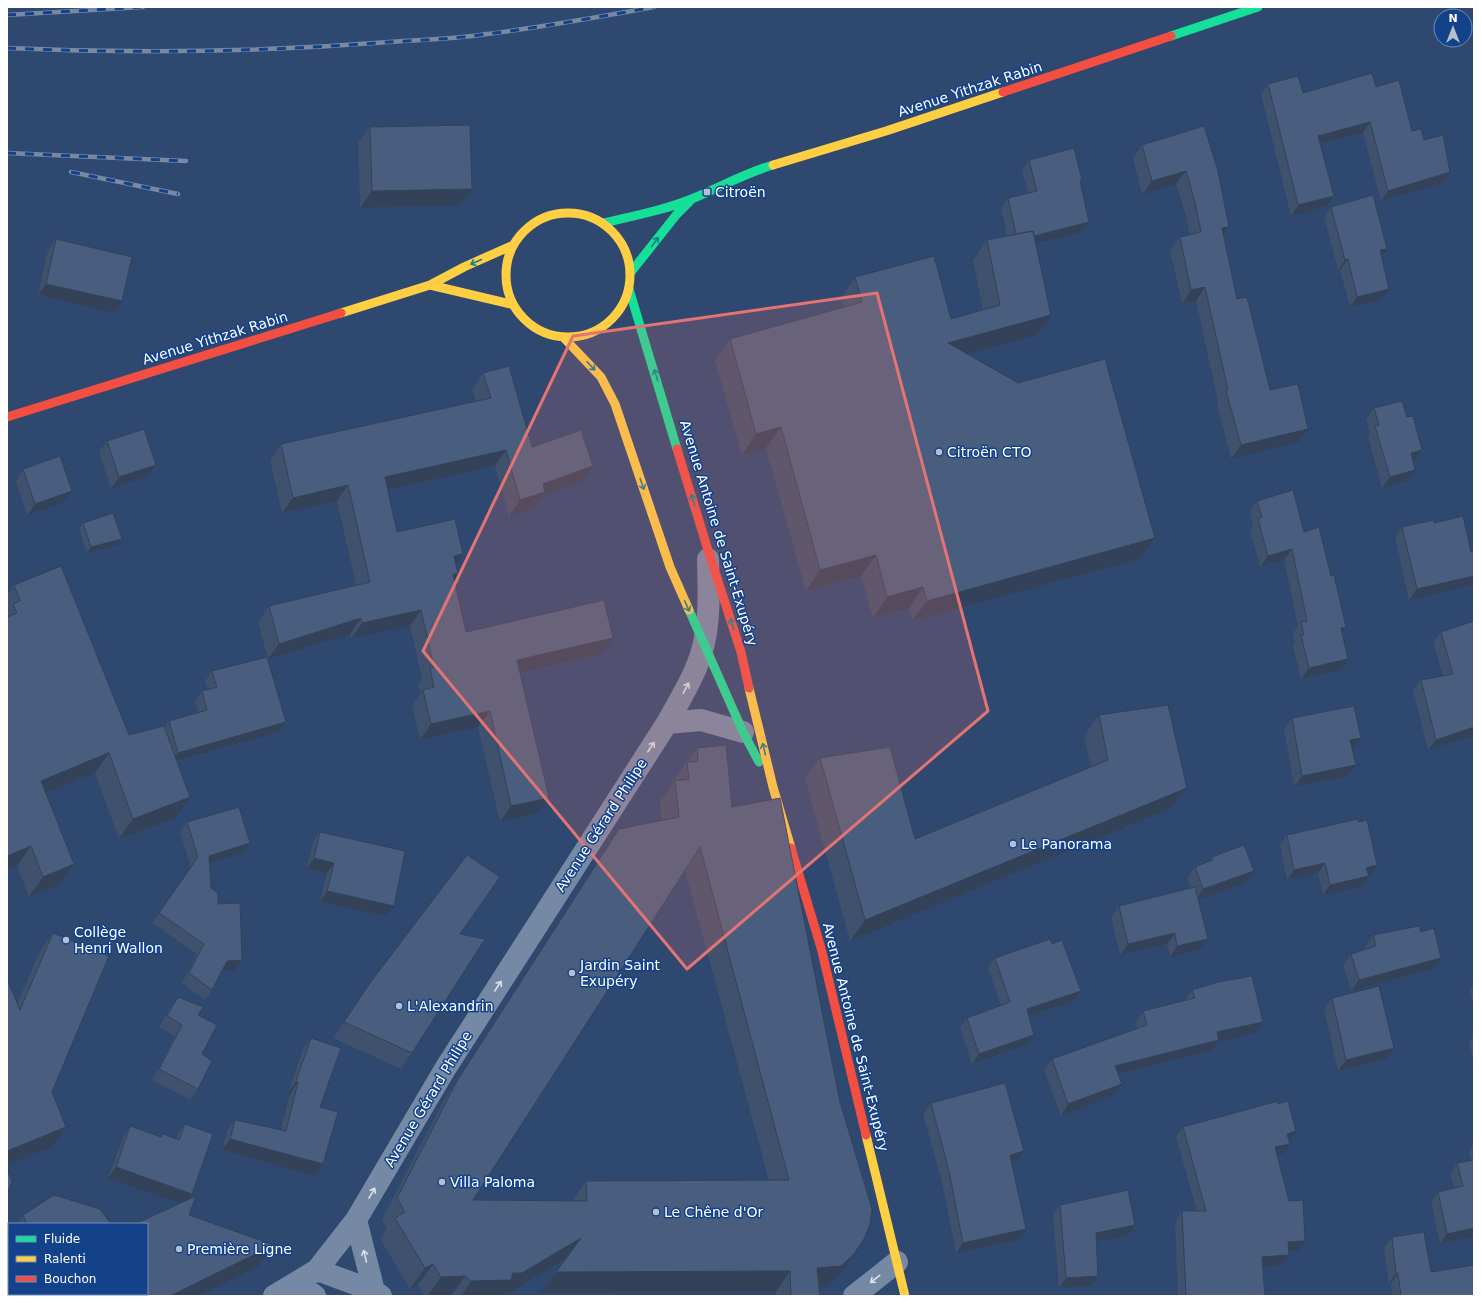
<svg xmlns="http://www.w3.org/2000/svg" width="1481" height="1303" font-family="'DejaVu Sans',sans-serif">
  <rect width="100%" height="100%" fill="#2e4870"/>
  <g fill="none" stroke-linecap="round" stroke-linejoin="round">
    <path stroke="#7589a4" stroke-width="22" d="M667 723 701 720 743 732
      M356 1220 374 1291
      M317 1270 374 1291 381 1296
      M298 1282 315 1296
      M274 1296 317 1270 356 1220 445 1069 667 723C677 705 688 687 696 668 711 634 709 595 708 559
      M854 1296 897 1262"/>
    <path stroke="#16e098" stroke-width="9" d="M1171 36 1258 7
      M603 223C633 216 665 210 694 198 721 187 745 173 773 165
      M631 272 677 214 690 201
      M629 289 677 449
      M689 610 743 732 759 762"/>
    <path stroke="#ffcf43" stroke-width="9" d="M773 165 886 131 1003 92
      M506 275a62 62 0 1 1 124 0a62 62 0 1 1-124 0Z
      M430 285 511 304
      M341 313 430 285 464 267 511 246
      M564 338 601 377 615 404 670 567 689 610
      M749 688 773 787 791 848
      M866 1135 905 1296"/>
    <path stroke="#f24e42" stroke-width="9" d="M1003 92 1171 36
      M7 417 341 313
      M677 449 707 547 741 652 749 688
      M791 848 821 948 866 1135"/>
    <g stroke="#7889a3" stroke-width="4.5">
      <path id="rail" d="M7 15 143 7
        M7 48C135 54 262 52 389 42 421 40 454 39 487 34 543 27 599 17 654 7
        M7 153 186 161
        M71 172 178 194"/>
    </g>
    <use href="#rail" stroke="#13428b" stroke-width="3" stroke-dasharray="9" stroke-linecap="butt"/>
  </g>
  <path fill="#3f516c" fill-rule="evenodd" d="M1268 84 1303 93 1376 87 1412 131 1424 140 1450 172 1443 183 1381 201 1363 133 1320 144 1334 196 1327 206 1291 216 1261 94Z
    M1204 126 1229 227 1224 234 1237 299 1270 390 1308 429 1299 442 1231 459 1217 404 1218 401 1196 301 1182 304 1170 250 1180 237 1190 235 1186 216 1176 184 1142 195 1133 158 1142 145Z
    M370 127 460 205 360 208 358 143Z
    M1029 160 1080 183 1089 222 1082 232 1036 244 1037 335 968 354 1155 538 1140 559 912 621 909 608 873 618 861 576 806 591 766 448 742 455 715 360 730 339 844 307 841 298 855 277 951 319 983 310 973 260 987 240 1007 236 1001 208 1008 198 1028 193 1022 170Z
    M1331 207 1381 256 1389 289 1382 300 1350 307 1340 270H1338L1324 217Z
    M56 239 122 301 114 313 38 295 48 250Z
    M483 373 532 447 593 466 582 482 543 495 534 508 509 516 495 466 388 490 397 532 456 565 458 574 454 579 466 632 602 654 520 673 549 798 538 813 500 822 478 727 420 740 412 705 421 694 418 684 422 679 410 626 351 639 350 634 268 659 258 622 269 606 356 585 337 501 282 513 270 460 281 444 476 401 472 389Z
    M1374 408 1407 417 1422 450 1415 461 1413 462 1415 470 1407 481 1382 488 1368 437 1370 433 1366 420Z
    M107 441 156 465 148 476 111 489 99 452Z
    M23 469 64 502 27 516 16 481Z
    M1257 501 1304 532 1342 632 1348 659 1341 670 1301 679 1293 646 1295 643 1293 633 1298 626 1284 560 1260 567 1250 530 1253 526 1250 512Z
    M83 523 122 539 118 545 87 553 79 529Z
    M1434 523 1471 552H1474V584L1409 600 1395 537 1402 527Z
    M14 585 129 735 165 727 169 721 198 712 195 701 202 691 208 690 205 681 212 671 279 732 177 762 176 818 119 839 95 773H94L46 793 60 884 29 897 17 866 7 870V596Z
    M1441 632 1474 736 1428 750 1413 690 1421 680 1443 676 1433 642Z
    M1099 715 1187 788 1172 808 850 941 805 778 820 758 915 839 1091 767 1084 736Z
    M1292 718 1361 738 1353 749H1352L1348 776 1294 787 1284 729Z
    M697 748 732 807 840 1275 826 1287 820 1288V1296H776V1292L541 1293 565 1260 508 1294H501L499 1296H425L418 1285 410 1289 380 1239 387 1229 382 1219 443 1102 605 850 619 829 662 821 660 802 672 785V783ZM685 870 769 1181H586L572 1201 473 1200Z
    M187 822 250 843 243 853 209 864 211 888 218 904 235 970 222 971 212 990 205 1000 182 983 197 954 152 923 191 867 180 832Z
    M320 832 386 916 320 902 327 873 307 868 313 842Z
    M1287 835 1377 865 1370 876H1369L1362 887 1323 895 1318 873 1287 880 1280 845Z
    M1212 857 1246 882 1198 899 1200 950 1170 957 1167 944 1120 955 1111 917 1119 906 1191 888 1187 878 1195 867 1209 862Z
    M53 933 52 1092V1147L7 1165V979L17 1004 39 953Z
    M460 934 412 1053 401 1069 333 1038 370 983Z
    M1373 935 1433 969 1351 991 1343 965 1351 954 1366 949 1365 947Z
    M1052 944 1081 991 1074 1001 1029 1016 1027 1045 972 1064 960 1028 967 1018 1001 1006 988 968 995 958Z
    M1474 986V1007L1470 991Z
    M1192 990 1255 1033 1218 1042 1211 1051 1118 1074 1122 1084 1114 1095 1061 1116 1044 1070 1052 1059 1137 1029 1136 1022 1143 1011 1185 1000Z
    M178 997 198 1015V1089L190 1100 152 1080 175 1036 159 1027 170 1008Z
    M1332 998 1386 1059 1338 1071 1324 1009Z
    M1474 1035V1065L1469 1041Z
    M311 1038 320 1107 323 1164 315 1176 222 1150 227 1131 235 1120 281 1130 290 1094 288 1093 303 1049Z
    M931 1103 1024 1151 1017 1161 1012 1163 1018 1240 956 1253 942 1182 923 1114Z
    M185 1124 189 1199V1215L274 1245 259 1266 198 1296H43L41 1294H147L180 1203 108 1178 123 1137 130 1126 161 1137 163 1134 176 1139 178 1134Z
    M1183 1127 1289 1141 1290 1144 1283 1154 1277 1155 1289 1201 1305 1241 1298 1251 1289 1252V1255L1282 1265 1263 1266 1265 1296H1178L1175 1222 1182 1211H1197L1176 1137Z
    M1474 1144V1236L1440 1244 1431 1202 1438 1192 1454 1188 1450 1174 1457 1163 1471 1160 1469 1152Z
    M1060 1205 1128 1235 1096 1241 1091 1286 1059 1288 1053 1214Z
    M23 1215 111 1224H17Z
    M1392 1237 1431 1272 1474 1296H1392L1391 1283 1389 1284 1384 1248Z"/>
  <path fill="#334258" d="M1370 122 1363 133 1311 146 1318 136Z
    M1186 171 1176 184 1142 195 1152 181Z
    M1450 172 1443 183 1381 201 1388 191Z
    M472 189 460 205 360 208 372 191Z
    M1334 196 1327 206 1291 216 1298 205Z
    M1089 222 1082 232 1010 250 1017 241Z
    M1229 227 1219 240 1222 228Z
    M1387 249 1380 259V250Z
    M1348 259 1340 270H1338L1345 260Z
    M46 284 122 301 114 313 38 295Z
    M1205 287 1196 301 1182 304 1191 290Z
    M1389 289 1382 300 1350 307 1357 297Z
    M1051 315 1037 335 933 364 948 343Z
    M781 427 766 448 742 455 756 434Z
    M1308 429 1299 442 1231 459 1241 445Z
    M506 450 495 466 374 493 385 477Z
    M1422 450 1415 461 1403 464 1411 453Z
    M156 465 148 476 111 489 119 477Z
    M593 466 582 482 543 495 534 508 509 516 520 500 543 484Z
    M1415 470 1407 481 1382 488 1390 477Z
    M348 485 337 501 282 513 293 498Z
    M72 491 64 502 27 516 35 504Z
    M1155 538 1140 559 912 621 927 601Z
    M122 539 118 545 87 553 91 547Z
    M1292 549 1284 560 1260 567 1268 556Z
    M463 554 452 570 454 556Z
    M876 555 861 576 806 591 820 570Z
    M453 574H458L447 590Z
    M1474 576V584L1409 600 1417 589Z
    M923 587 909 608 873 618 887 597Z
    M421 610 410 626 351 639 362 623Z
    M361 618 350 634 268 659 279 644Z
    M1346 627 1338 638 1341 628Z
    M613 638 602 654 506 676 517 660Z
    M1348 659 1341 670 1301 679 1309 668Z
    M490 711 478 727 420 740 431 724Z
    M286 722 279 732 171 763 178 753Z
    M1474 727V736L1428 750 1436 740Z
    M1361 738 1353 749 1342 751 1350 740Z
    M108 753H109L95 773H94L27 801 41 781Z
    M1356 765 1348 776 1294 787 1302 776Z
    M1187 788 1172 808 850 941 865 920Z
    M190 797 176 818 119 839 133 819Z
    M549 798 538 813 500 822 511 806Z
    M250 843 243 853 202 866 209 856Z
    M31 846 17 866 7 870V856Z
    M314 858 334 863 327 873 307 868Z
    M1325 863 1318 873 1287 880 1294 870Z
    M74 864 60 884 29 897 43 877Z
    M1377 865 1370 876 1359 878 1366 868Z
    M1254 871 1246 882 1195 901 1203 889Z
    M1369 876 1362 887 1323 895 1330 885Z
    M327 891 394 906 386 916 320 902Z
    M1175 933 1167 944 1120 955 1128 944Z
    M1208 939 1200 950 1170 957 1177 946Z
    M1441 958 1433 969 1351 991 1359 980Z
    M242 960 235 970 220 971 227 961Z
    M1081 991 1074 1001 1019 1019 1027 1009Z
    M1263 1022 1255 1033 1218 1042 1211 1051 1107 1077 1115 1066 1217 1032Z
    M1034 1035 1027 1045 972 1064 979 1054Z
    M1394 1048 1386 1059 1338 1071 1346 1060Z
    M296 1081 298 1082 290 1094 288 1093Z
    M1122 1084 1114 1095 1061 1116 1068 1104Z
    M66 1127 52 1147 7 1165V1151Z
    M1296 1131 1289 1141 1280 1144 1287 1134Z
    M230 1139 323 1164 315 1176 222 1150Z
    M1290 1144 1283 1154 1268 1157 1275 1147Z
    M1024 1151 1017 1161 1003 1165 1010 1155Z
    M116 1167 192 1194 185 1205 108 1178Z
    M1135 1225 1128 1235 1089 1243 1096 1233Z
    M1474 1228V1236L1440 1244 1447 1234Z
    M1026 1229 1018 1240 956 1253 963 1243Z
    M581 1238 566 1259 508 1294H501L499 1296H461L471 1281 513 1273Z
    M1305 1241 1298 1251 1281 1252 1288 1242Z
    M274 1245 259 1266 198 1296H170Z
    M854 1254 840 1275 826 1287 803 1289 817 1268Z
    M1289 1255 1282 1265 1255 1267 1262 1257Z
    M433 1264 418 1285 410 1289 425 1268Z
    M790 1271 776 1292 541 1293 556 1272Z
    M1396 1273H1398L1391 1283 1389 1284Z
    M465 1276 451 1296H428L441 1277Z
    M1098 1276 1091 1286 1059 1288 1066 1278Z"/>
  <path fill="#495e7e" stroke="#334258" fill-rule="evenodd" d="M1372 73 1376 87 1399 80 1412 131 1421 129 1424 140 1443 135 1450 172 1388 191 1370 122 1318 136 1334 196 1298 205 1268 84 1298 76 1303 93Z
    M470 125 472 189 372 191 370 127Z
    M1204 126 1218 171 1229 227 1222 228 1237 299 1247 297 1270 390 1298 384 1308 429 1241 445 1226 391 1228 390 1205 287 1191 290 1180 237 1201 232 1195 202 1186 171 1152 181 1142 145Z
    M1074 148 1082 180 1080 181 1089 222 1034 236 1033 231 1016 234 1008 198 1037 191 1029 160Z
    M1373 195 1387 249 1380 250 1389 289 1357 297 1348 259 1345 260 1331 207Z
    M1033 231 1051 315 948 343 1018 383 1105 359 1155 538 927 601 923 587 887 597 876 555 820 570 781 427 756 434 730 339 862 302 855 277 934 256 951 319 1000 305 987 240Z
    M56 239 132 257 122 301 46 284Z
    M509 366 532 447 581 430 593 466 543 484 545 492 520 500 506 450 385 477 397 532 455 519 463 554 454 556 458 574H453L466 632 604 600 613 638 517 660 549 798 511 806 490 711 431 724 423 690 434 687 430 668 434 667 421 610 362 623 361 618 279 644 269 606 370 582 348 485 293 498 281 444 491 398 483 373Z
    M1402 401 1407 417 1413 416 1422 450 1411 453 1415 470 1390 477 1375 426 1379 425 1374 408Z
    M144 429 156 465 119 477 107 441Z
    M60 456 72 491 35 504 23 469Z
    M1293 490 1304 532 1319 527 1331 576 1334 575 1346 627 1341 628 1348 659 1309 668 1301 635H1304L1301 622 1307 621 1292 549 1268 556 1258 519 1262 517 1257 501Z
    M113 513 122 539 91 547 83 523Z
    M1463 516 1471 552H1474V576L1417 589 1402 527 1434 520V523Z
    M61 566 129 735 164 726 190 797 133 819 109 753H108L41 781 74 864 43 877 31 846 7 856V617L17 613 13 604 20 601 14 585Z
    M1474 621V727L1436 740 1421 680 1453 674 1441 632Z
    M267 657 286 722 178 753 169 721 207 710 202 691 217 687 212 671Z
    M1168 705 1187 788 865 920 820 758 890 747 915 839 1108 760 1099 715Z
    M1354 706 1361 738 1350 740 1356 765 1302 776 1292 718Z
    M726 745 732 807 780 798 840 1102 872 1209 870 1224 864 1239 854 1254 841 1266 817 1268 820 1296H791L790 1271 556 1272 581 1238 522 1273H513L511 1280 471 1281 465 1276 441 1277 433 1264 425 1268 395 1218 405 1212 397 1198 457 1081 619 829 679 817 675 781 689 779 687 762 698 761 697 748ZM700 847 789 1180 586 1181 587 1201 473 1200Z
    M239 807 250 843 209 856 211 888 218 893V904L240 903 242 960 227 961 212 990 189 973 204 944 159 913 198 857 187 822Z
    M1358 819V822L1367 820 1377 865 1366 868 1369 876 1330 885 1325 863 1294 870 1287 835Z
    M320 832 405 851 394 906 327 891 334 863 314 858Z
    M1244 845 1254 871 1203 889 1195 867 1213 860 1212 857Z
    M467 855 500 877 460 934 485 939 412 1053 344 1022 370 983Z
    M1195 887 1208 939 1177 946 1175 933 1128 944 1119 906Z
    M1419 926 1421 932 1434 928 1441 958 1359 980 1351 954 1376 946 1373 935Z
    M53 933 109 956 52 1092 66 1127 7 1151V979L20 1010Z
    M1050 939 1052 944 1062 940 1081 991 1027 1009 1034 1035 979 1054 967 1018 1010 1002 995 958Z
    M1252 976 1263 1022 1217 1032 1219 1040 1115 1066 1122 1084 1068 1104 1052 1059 1147 1025 1143 1011 1195 998 1192 990 1218 982Z
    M1379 986 1394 1048 1346 1060 1332 998Z
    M178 997 203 1007 198 1015 217 1025 202 1054 212 1061 198 1089 159 1069 182 1025 167 1016Z
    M311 1038 341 1048 320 1107 338 1112 323 1164 230 1139 235 1120 286 1131 298 1082 296 1081Z
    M1005 1083 1024 1151 1010 1155 1026 1229 963 1243 949 1171 931 1103Z
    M1278 1101V1104L1288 1101 1296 1131 1287 1134 1290 1144 1275 1147 1289 1201 1303 1200 1305 1241 1288 1242 1289 1255 1262 1257 1265 1296H1186L1182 1211H1206L1183 1127Z
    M185 1124 213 1134 192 1194 116 1167 130 1126 161 1137 163 1134 179 1140Z
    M1474 1160V1228L1447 1234 1438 1192 1463 1186 1457 1163Z
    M7 1169 12 1182 7 1194Z
    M1128 1190 1135 1225 1096 1233 1098 1276 1066 1278 1060 1205Z
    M54 1195 100 1209 111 1224H27L23 1215Z
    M196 1196 189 1215 274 1245 170 1296H71L70 1294H147V1224H135Z
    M1424 1232 1431 1272 1474 1265V1296H1401L1398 1273H1396L1392 1237Z"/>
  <defs><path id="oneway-shaft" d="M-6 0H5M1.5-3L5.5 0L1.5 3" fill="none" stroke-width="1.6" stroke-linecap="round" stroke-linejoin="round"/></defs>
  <g stroke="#148190">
    <use href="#oneway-shaft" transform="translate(655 242) rotate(-53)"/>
    <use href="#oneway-shaft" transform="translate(476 262) rotate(156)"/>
    <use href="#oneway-shaft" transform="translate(591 366) rotate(47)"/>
    <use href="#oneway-shaft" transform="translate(656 375) rotate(-107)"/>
    <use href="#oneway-shaft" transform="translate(642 484) rotate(71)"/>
    <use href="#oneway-shaft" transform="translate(693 500) rotate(-106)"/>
    <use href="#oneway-shaft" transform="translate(687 606) rotate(66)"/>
    <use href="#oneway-shaft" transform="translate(732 624) rotate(-108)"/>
    <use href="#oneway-shaft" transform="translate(764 749) rotate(-104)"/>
  </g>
  <g stroke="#dce2e8">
    <use href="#oneway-shaft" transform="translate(686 688) rotate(-62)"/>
    <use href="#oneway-shaft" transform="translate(651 747) rotate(-57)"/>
    <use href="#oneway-shaft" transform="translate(498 986) rotate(-57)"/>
    <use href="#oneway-shaft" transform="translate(372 1193) rotate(-60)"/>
    <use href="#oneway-shaft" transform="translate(365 1256) rotate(-104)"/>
    <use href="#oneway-shaft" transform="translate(875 1279) rotate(142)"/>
  </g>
  <path fill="#e47373" fill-opacity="0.2" stroke="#e47373" stroke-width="3" stroke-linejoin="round" d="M877 293 988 711 687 969 423 651 573 336Z"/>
  <g fill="#b6bfcd" stroke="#13428b" stroke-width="1.5">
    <rect x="703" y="188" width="8" height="8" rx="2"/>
    <circle cx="939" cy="452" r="4"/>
    <circle cx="1013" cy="844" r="4"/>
    <circle cx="66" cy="940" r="4"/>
    <circle cx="572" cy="973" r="4"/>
    <circle cx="399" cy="1006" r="4"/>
    <circle cx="442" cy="1182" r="4"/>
    <circle cx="656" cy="1212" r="4"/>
    <circle cx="179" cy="1249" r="4"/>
  </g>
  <g text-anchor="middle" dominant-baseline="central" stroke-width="3" stroke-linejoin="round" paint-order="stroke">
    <g font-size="14" fill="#fff" stroke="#13428b">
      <text transform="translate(970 89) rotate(-18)">Avenue Yithzak Rabin</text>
      <text transform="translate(215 338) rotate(-17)">Avenue Yithzak Rabin</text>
      <text transform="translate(719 533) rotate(73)">Avenue Antoine de Saint-Exupéry</text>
      <text transform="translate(601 825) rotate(-57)">Avenue Gérard Philipe</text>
      <text transform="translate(856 1037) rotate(76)">Avenue Antoine de Saint-Exupéry</text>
      <text transform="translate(428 1099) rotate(-59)">Avenue Gérard Philipe</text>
    </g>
    <g font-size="14" fill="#fff" stroke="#13428b" text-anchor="start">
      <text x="715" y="192">Citroën</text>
      <text x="947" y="452">Citroën CTO</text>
      <text x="1021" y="844">Le Panorama</text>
      <text x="74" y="932">Collège<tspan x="74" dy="16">Henri Wallon</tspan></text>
      <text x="580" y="965">Jardin Saint<tspan x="580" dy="16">Exupéry</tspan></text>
      <text x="407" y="1006">L'Alexandrin</text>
      <text x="450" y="1182">Villa Paloma</text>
      <text x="664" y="1212">Le Chêne d'Or</text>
      <text x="187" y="1249">Première Ligne</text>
    </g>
  </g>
  <rect width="1481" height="1303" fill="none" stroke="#ffffff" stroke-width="16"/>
  <rect x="8" y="1223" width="140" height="72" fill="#13428b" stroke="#718eb9"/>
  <rect x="16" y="1236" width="20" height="6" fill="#16e098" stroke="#718eb9"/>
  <text x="44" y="1243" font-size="12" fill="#ffffff">Fluide</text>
  <rect x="16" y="1256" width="20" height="6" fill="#ffcf43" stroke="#718eb9"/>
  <text x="44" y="1263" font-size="12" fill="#ffffff">Ralenti</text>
  <rect x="16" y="1276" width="20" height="6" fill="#f24e42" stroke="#718eb9"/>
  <text x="44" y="1283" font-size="12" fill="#ffffff">Bouchon</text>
  <g transform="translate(1453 28)"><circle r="19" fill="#13428b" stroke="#718eb9"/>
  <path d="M0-3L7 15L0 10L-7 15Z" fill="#b6bfcd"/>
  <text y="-6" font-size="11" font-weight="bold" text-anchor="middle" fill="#ffffff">N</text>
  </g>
</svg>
